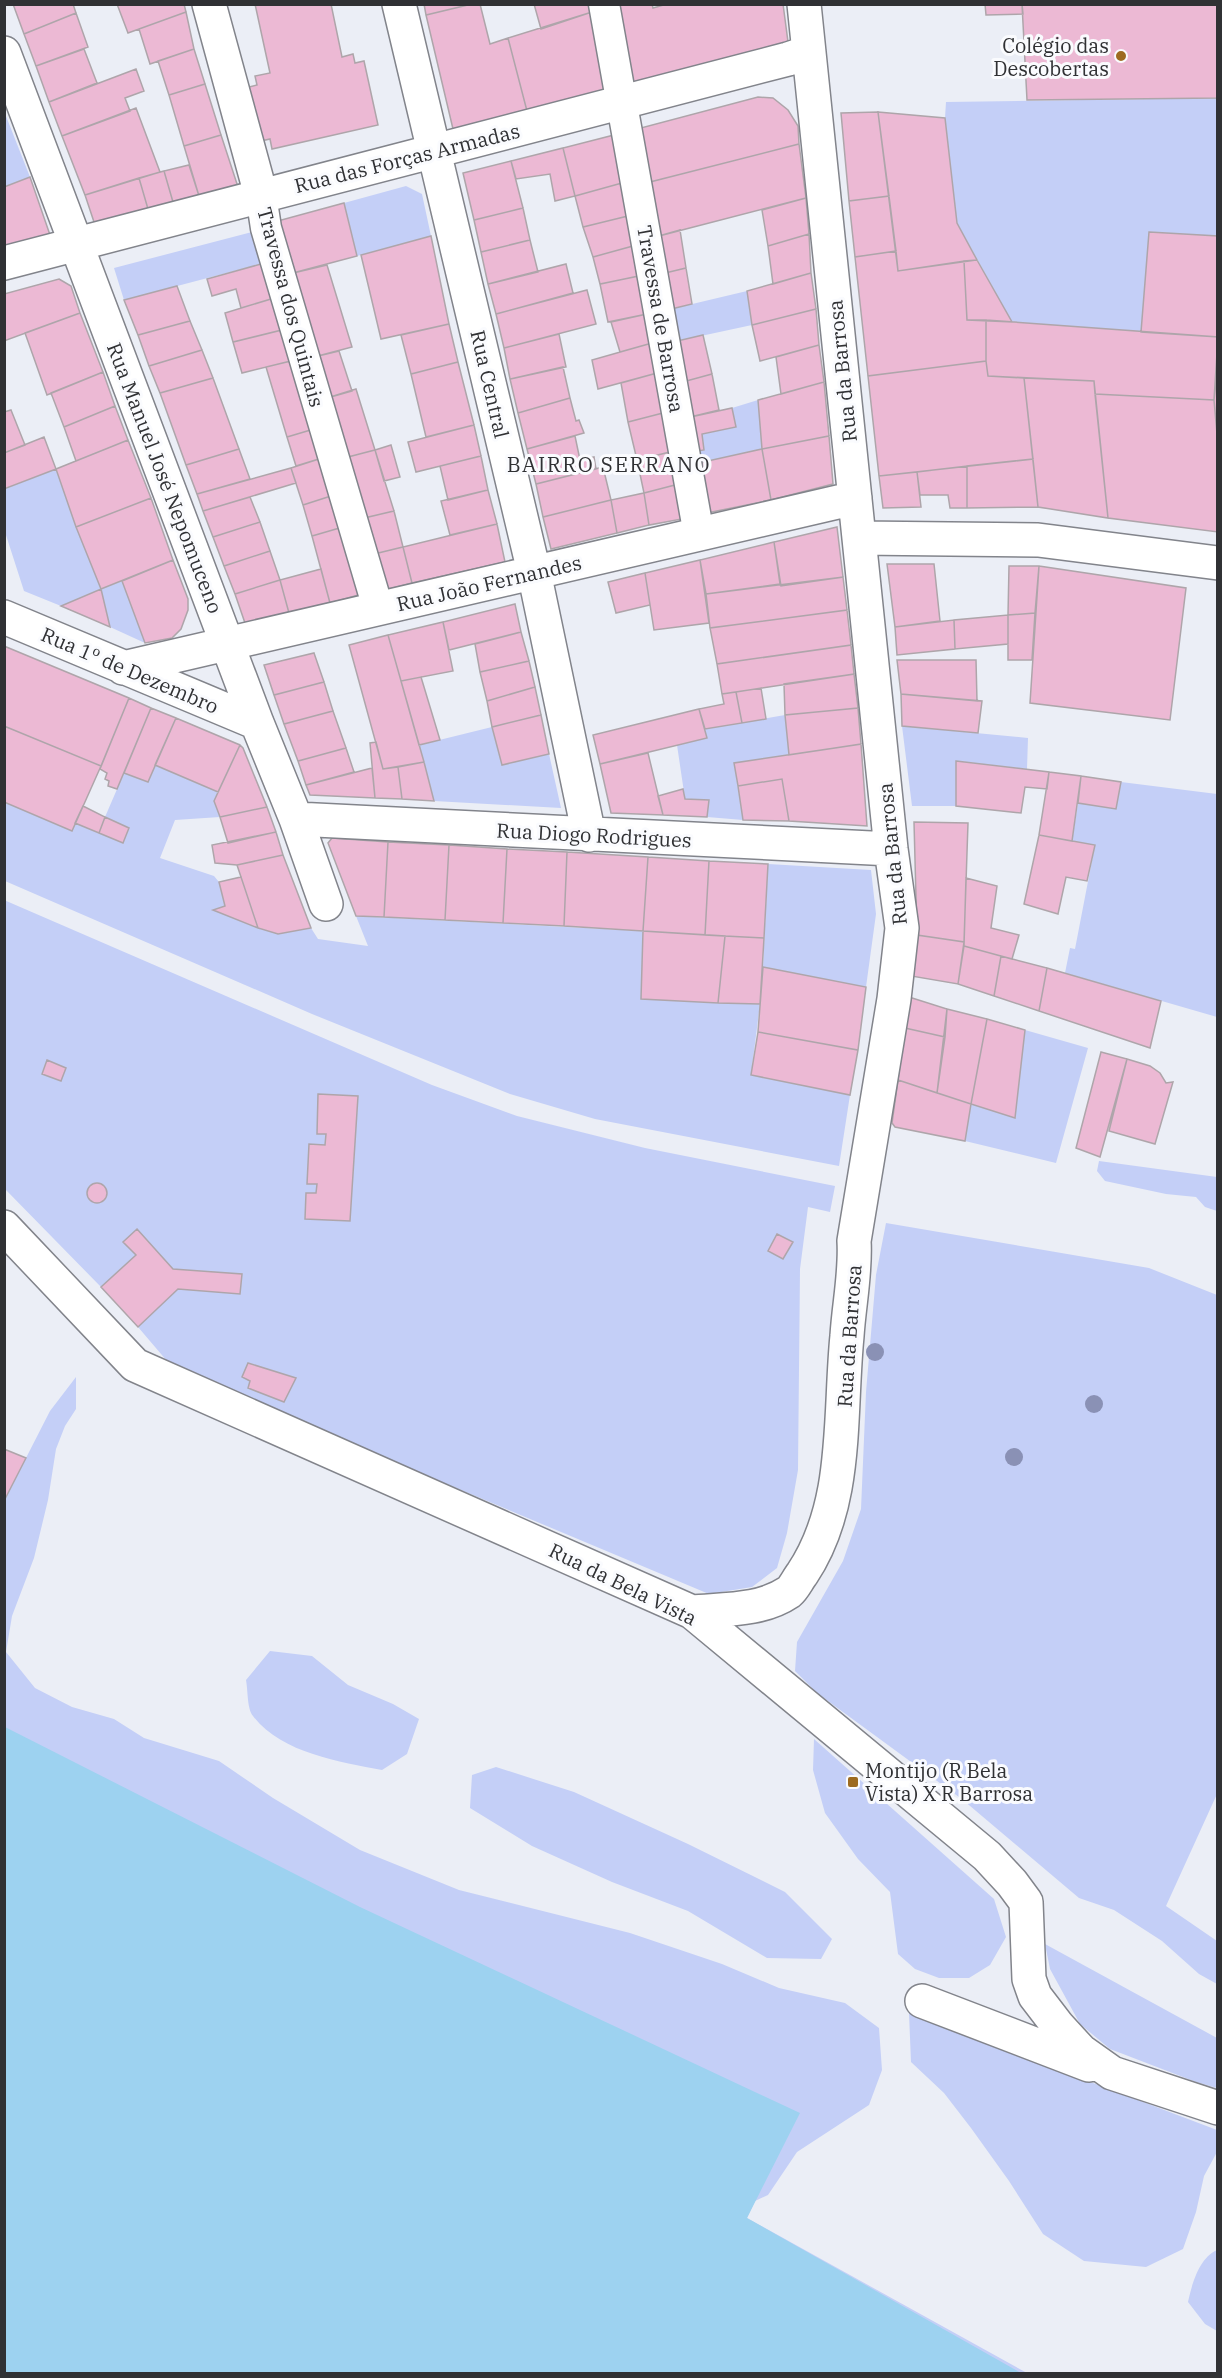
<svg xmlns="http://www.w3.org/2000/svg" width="1222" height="2378" font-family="'IBM Plex Serif',serif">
  <rect width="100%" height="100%" fill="#ebeef6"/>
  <path fill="#c4cff7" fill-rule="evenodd" d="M1217 98V236L1141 332 1012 322 957 223 945 118 946 102Z
    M4 111 30 177 5 187H4Z
    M406 186 422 194 431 236 357 256 344 203Z
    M252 232 261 264 124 300 114 268Z
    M747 291 752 325 673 342 667 310Z
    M758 400 762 449 694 464 692 452 704 450 702 434 736 427 732 408Z
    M56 469 101 589 122 581 145 643 110 627 101 590 61 606 24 591 5 532 4 489Z
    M785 715 789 755 734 763 743 820 707 817 708 800 685 799 677 745 707 738 705 729Z
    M902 726 1028 738 1027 769 957 761 956 806H912Z
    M492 727 502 765 549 754 561 808 434 801 419 745Z
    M155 765 218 792 214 801 220 817 175 820 160 858 214 876 219 882 225 906 214 910 278 934 311 928 318 939 368 946 356 916 643 931 641 999 760 1004 751 1075 850 1095 839 1166 595 1119 510 1094 312 1014 5 881 4 802 72 831 75 823 123 843 129 828 105 817 124 773 148 782Z
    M1121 782 1217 794V1017L1065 973 1070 948 1075 949 1095 845 1072 841 1078 803 1116 809Z
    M768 864 871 870 876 914 866 987 763 967Z
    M4 900 432 1085 517 1116 645 1148 835 1186 830 1212 808 1207 800 1269 798 1470 787 1533 777 1568 752 1587 709 1594 239 1397 167 1361 138 1327 178 1289 240 1293 242 1274 173 1269 136 1230 123 1242 136 1255 101 1287 5 1189ZM318 1095 358 1096 350 1220 305 1218 306 1193H316L317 1184H308L309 1144 325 1145 326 1134Z
    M1025 1030 1088 1048 1056 1163 965 1141 971 1104 1015 1117Z
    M1099 1161 1217 1177V1211L1205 1207 1196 1197 1166 1194 1105 1181 1097 1171Z
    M886 1223 1149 1268 1217 1295V1794L1166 1906 1217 1941V1984L1199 1974 1162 1941 1114 1910 1079 1898 963 1800 817 1693 795 1671 797 1642 843 1561 861 1509 866 1392 876 1275Z
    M76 1377V1409L65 1426 56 1449 48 1500 34 1558 12 1616 6 1652 35 1688 72 1707 114 1719 144 1738 219 1761 273 1798 360 1850 459 1890 630 1933 722 1964 779 1988 845 2003 879 2028 882 2070 869 2105 797 2152 768 2195 755 2201 747 2218 1027 2373H848L5 2029 4 1501 50 1411Z
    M270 1651 312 1656 348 1685 393 1704 419 1719 407 1754 382 1770C340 1762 281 1753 253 1716 247 1709 248 1690 246 1680Z
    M814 1739 994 1899 1006 1937 990 1965 969 1978H939L915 1969 898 1954 890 1892 858 1859 825 1813 813 1770Z
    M496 1767 574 1792 688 1844 785 1892 832 1939 821 1959 767 1958 688 1911 612 1882 532 1846 470 1808 472 1775Z
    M1045 1944 1217 2038V2088L1196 2082 1110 2049 1080 2024 1050 1969Z
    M909 2013 1217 2130V2152L1204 2176 1196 2212 1183 2249 1146 2267 1084 2261 1043 2234 1009 2181 971 2128 944 2093 911 2062Z
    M1217 2250V2331L1205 2324 1188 2302C1192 2284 1199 2258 1217 2250Z"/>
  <path fill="#9dd2f0" d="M5 1727 360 1907 800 2113 747 2218 1021 2373H5Z"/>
  <path fill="#ecb9d4" stroke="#aea5aa" stroke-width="1.5" d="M13 4H73L76 13 24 34Z
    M117 4H184L186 12 128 33Z
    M255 4H331L342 57 353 54 355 63 364 61 378 125 272 149 270 139 261 141 249 87 257 85 255 76 270 73Z
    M424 4H472L426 15Z
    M472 4H480L490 44 508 38 527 111 453 129 426 15Z
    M534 4H592V12L541 29Z
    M616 4H652L653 8 667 4H783L788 42 629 84Z
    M985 4H1022L1023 14 986 15Z
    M1022 4H1218V98L1027 100Z
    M186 12 194 49 150 64 139 29Z
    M592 12 606 90 527 111 508 38Z
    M76 13 88 47 36 66 24 34Z
    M84 49 97 83 49 102 36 66Z
    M194 49 205 84 169 95 158 61Z
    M136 69 144 91 125 98 130 111 62 136 49 102Z
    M205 84 221 135 184 146 169 95Z
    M758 97 773 98 788 110 798 126 799 144 646 183 637 129Z
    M136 108 160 172 85 195 62 136Z
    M878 112 889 196 849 201 841 113Z
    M878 112 945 118 957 223 977 260 898 271Z
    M221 135 238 187 199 196 184 146Z
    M614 135 622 183 575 196 563 148Z
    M799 144 806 198 655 237 646 183Z
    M563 148 575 196 555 201 550 174 516 179 511 161Z
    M511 161 523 208 474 220 463 173Z
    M189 165 199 196 173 202 164 171Z
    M164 171 173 202 148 209 139 178Z
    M30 177 50 235 4 247V187Z
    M139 178 148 209 95 225 85 195Z
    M622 183 628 216 583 227 575 196Z
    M889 196 896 251 855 257 849 201Z
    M806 198 809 234 768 246 762 210Z
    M344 203 357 256 289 274 274 222Z
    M523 208 530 240 481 252 474 220Z
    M628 216 633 246 593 257 583 227Z
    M680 230 686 268 661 274 655 237Z
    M1149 232 1218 236V337L1141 332Z
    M809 234 811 273 773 284 768 246Z
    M431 236 449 324 381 339 361 255Z
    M530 240 538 272 488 284 481 252Z
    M633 246 639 276 600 284 593 257Z
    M896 251 898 271 964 261 967 320H986V361L868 376 855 257Z
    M977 260 1012 322 967 320 964 261Z
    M261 264 271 299 241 308 236 289 212 296 207 279Z
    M566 264 573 293 496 314 488 284Z
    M327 265 352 347 314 357 289 274Z
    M686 268 692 304 667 310 661 274Z
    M811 273 816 309 752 325 747 291Z
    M639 276 647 314 608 322 600 284Z
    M59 279 71 286 80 313 4 341V294Z
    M177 286 190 321 138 335 124 300Z
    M587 290 596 324 504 348 496 314Z
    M271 299 282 330 233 342 225 313Z
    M816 309 819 345 760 361 752 325Z
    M80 313 103 372 47 395 25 333Z
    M647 314 652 343 620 352 611 322Z
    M986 320 1218 337 1214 400 1095 394 1094 381 988 376 986 361Z
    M190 321 202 350 149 366 138 335Z
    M449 324 458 362 411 374 401 335Z
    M282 330 291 361 242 373 233 342Z
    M559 334 566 367 510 379 504 348Z
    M703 335 712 374 679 383 673 342Z
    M652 343 657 373 598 389 592 360Z
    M819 345 824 382 781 394 776 357Z
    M202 350 213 378 160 393 149 366Z
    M339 351 352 391 327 398 314 357Z
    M291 361 314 429 287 437 266 367Z
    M986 361 988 376 1024 378 1033 459 879 476 868 376Z
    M458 362 474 425 426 437 411 374Z
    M1218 365V434H1217L1214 400Z
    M563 367 570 398 518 413 510 379Z
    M103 372 115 406 64 427 51 393Z
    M657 373 663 413 628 422 621 383Z
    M712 374 719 410 686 418 679 383Z
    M213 378 239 449 186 465 160 393Z
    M1024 378 1094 381 1108 518 1038 507Z
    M824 382 829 436 762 449 758 400Z
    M356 389 375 450 344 458 327 398Z
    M1095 394 1214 400 1218 443V532L1108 518Z
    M570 398 576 421 579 420 584 433 527 449 518 413Z
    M115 406 128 440 76 461 64 427Z
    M732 408 736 427 702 434 704 450 692 452 686 418Z
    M11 410 25 445 4 453V412Z
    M663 413 670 452 637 460 628 422Z
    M474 425 481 456 416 472 408 442Z
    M314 429 322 458 296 466 287 437Z
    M575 436 580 460 594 457 596 469 536 484 527 449Z
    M829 436 833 484 771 500 762 449Z
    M44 437 56 469 4 489V453Z
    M128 440 151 498 76 527 56 469Z
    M391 445 400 477 384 481 375 450Z
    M239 449 250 479 197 494 186 465Z
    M762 449 771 500 702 514 694 464Z
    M375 450 394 511 364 518 344 458Z
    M670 452 675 485 644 493 637 460Z
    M481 456 488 490 448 500 440 466Z
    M322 458 334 495 303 505 291 468Z
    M1033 459 1038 507 967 508V466Z
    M967 466V508H950L948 495H920L917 472Z
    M603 467 611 500 543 517 536 484Z
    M291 468 296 483 203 511 197 494Z
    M917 472 921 507 883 508 879 476Z
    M675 485 682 519 649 525 644 493Z
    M488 490 497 524 450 535 441 501Z
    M644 493 649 525 617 533 611 500Z
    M334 495 343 527 312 536 303 505Z
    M250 497 260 522 213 537 203 511Z
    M151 498 173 560 101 589 76 527Z
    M611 500 617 533 551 549 543 517Z
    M394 511 403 547 374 554 364 518Z
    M260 522 270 551 224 566 213 537Z
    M497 524 505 562 412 583 403 547Z
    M343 527 362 594 330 603 312 536Z
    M837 527 843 577 781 586 774 542Z
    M774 542 780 584 706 594 700 560Z
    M403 547 412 583 385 590 374 554Z
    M270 551 280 580 235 594 224 566Z
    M173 560 188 599V610L181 629 172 638 145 643 122 581Z
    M700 560 709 623 654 630 645 573Z
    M887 564H934L940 621 895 627Z
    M1009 566H1039L1035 613 1008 615Z
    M1039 566 1186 588 1170 720 1030 703Z
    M321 569 330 603 289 613 280 580Z
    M645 573 650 605 616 613 608 582Z
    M843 577 847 610 710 628 706 594Z
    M280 580 289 613 245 623 235 594Z
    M101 589 110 627 61 606Z
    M515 604 521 632 449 650 443 622Z
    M847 610 851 645 717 664 710 628Z
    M1035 613 1032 660H1008V615Z
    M1008 615V644L955 649 954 620Z
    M954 620 955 649 897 655 895 627Z
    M443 622 453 671 401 681 388 635Z
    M521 632 529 661 480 672 475 644Z
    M388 635 424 762 383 769 349 645Z
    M851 645 854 674 722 694 717 664Z
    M4 646 129 698 101 766 4 726Z
    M314 653 324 682 274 695 264 665Z
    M897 660H976L977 701 901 694Z
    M529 661 535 687 487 701 480 672Z
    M854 674 858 708 785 715 784 684Z
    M421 677 440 740 419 745 401 681Z
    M324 682 333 711 284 724 274 695Z
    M535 687 541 715 492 727 487 701Z
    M761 688 766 719 742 723 736 692Z
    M736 692 742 723 705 729 699 709 724 704 722 694Z
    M901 694 982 701 978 733 902 726Z
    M129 698 151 708 117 789 108 786 109 781 105 779 107 773 100 769Z
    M151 708 176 718 148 782 124 773Z
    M858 708 861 744 789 755 785 715Z
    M699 709 707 738 600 764 593 735Z
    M333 711 346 748 298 761 284 724Z
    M541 715 549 754 502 765 492 727Z
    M176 718 240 745 218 792 155 765Z
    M4 726 101 766 72 831 4 802Z
    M376 742 383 769 398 767 402 799 375 798 370 743Z
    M861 744 867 826 789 821 782 779 738 786 734 763Z
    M240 745 243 748 267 807 220 817 214 801Z
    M346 748 354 772 306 785 298 761Z
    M648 753 663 815 611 813 600 764Z
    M956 761 1049 772 1047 789 1025 787 1021 813 956 806Z
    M424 762 434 801 402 799 398 767Z
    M372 768 375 798 310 795 306 785Z
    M1049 772 1081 776 1072 841 1039 835Z
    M1081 776 1121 782 1116 809 1078 803Z
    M782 779 789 821 743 820 738 786Z
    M683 789 685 799 709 800 707 817 663 815 658 796Z
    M83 806 105 817 99 833 75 823Z
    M267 807 276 832 228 843 220 817Z
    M105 817 129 828 123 843 99 833Z
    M914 822 968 823 964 942 917 935Z
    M276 832 283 855 237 865 215 863 212 845Z
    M1039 835 1095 845 1087 881 1066 877 1058 914 1024 904Z
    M332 838 388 842 384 917 356 916 328 843Z
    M388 842 449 845 445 920 384 917Z
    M449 845 507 849 503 923 445 920Z
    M507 849 567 852 564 926 503 923Z
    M567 852 648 857 643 931 564 926Z
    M283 855 311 928 278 934 258 928 237 865Z
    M648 857 709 861 705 935 643 931Z
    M709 861 768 864 764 938 705 935Z
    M241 877 258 928 213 910 225 906 219 882Z
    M966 878 997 886 991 928 1019 935 1012 959 964 946Z
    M643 931 725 936 718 1003 641 999Z
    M917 935 964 942 958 984 911 976Z
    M725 936 764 938 760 1004 718 1003Z
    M964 946 1001 956 994 996 958 984Z
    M1001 956 1047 968 1039 1011 994 996Z
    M763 967 866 987 858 1050 758 1032Z
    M1047 968 1161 1001 1150 1048 1039 1011Z
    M909 997 947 1009 945 1037 905 1028Z
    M947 1009 987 1019 971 1104 937 1093Z
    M987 1019 1025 1030 1015 1118 971 1104Z
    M905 1028 945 1037 937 1093 898 1080Z
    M758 1032 858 1050 850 1095 751 1075Z
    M1101 1052 1127 1059 1100 1157 1076 1148Z
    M1127 1059 1150 1066 1160 1073 1166 1083 1173 1082 1155 1144 1109 1131Z
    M47 1060 66 1068 61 1081 42 1074Z
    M898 1080 971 1104 965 1141 895 1127 892 1123Z
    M318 1094 358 1096 350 1221 305 1219 306 1193H316L317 1184H307L309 1144 325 1145 326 1134H317Z
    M87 1193a10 10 0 1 1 20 0a10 10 0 1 1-20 0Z
    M137 1229 173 1269 242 1274 240 1294 178 1289 138 1327 101 1287 136 1255 123 1242Z
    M777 1234 793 1242 783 1259 768 1251Z
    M248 1363 296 1378 284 1402 248 1388 250 1381 242 1377Z
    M4 1449 26 1458 4 1501Z"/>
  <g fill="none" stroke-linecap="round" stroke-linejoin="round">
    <g stroke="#82848b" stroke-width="33">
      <path id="pedestrian" d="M604 4 699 535
        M261 195 266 228 378 608"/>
    </g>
    <g stroke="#82848b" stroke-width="36">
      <path id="minor" d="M209 4 261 195
        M399 4 534 572 589 835
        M4 53 257 723 296 819 326 904
        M4 263 788 59 809 52
        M859 538 1038 540 1218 563
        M4 617 257 723
        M123 668 855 498
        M296 819 891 849
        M4 1227 135 1365 692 1612 987 1856 1012 1883 1026 1902 1029 1979 1035 1996 1058 2026 1081 2051 1112 2073 1218 2108
        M692 1612C724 1609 761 1611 789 1592 794 1588 798 1579 802 1574 849 1504 839 1416 847 1336 849 1304 856 1272 854 1241L894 999 902 928 891 849 804 4
        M922 2001 1089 2065"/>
    </g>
    <use href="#pedestrian" stroke="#fff" stroke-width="30"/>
    <use href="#minor" stroke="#fff" stroke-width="33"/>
  </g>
  <g fill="#8a91b5">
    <circle cx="875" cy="1352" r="9"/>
    <circle cx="1094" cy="1404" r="9"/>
    <circle cx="1014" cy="1457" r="9"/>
  </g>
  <g fill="#9d6b20" stroke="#fafbfe" stroke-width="2">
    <circle cx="1121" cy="56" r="6"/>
    <rect x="847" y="1776" width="12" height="12" rx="3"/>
  </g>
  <g text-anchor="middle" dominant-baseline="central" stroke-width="6" stroke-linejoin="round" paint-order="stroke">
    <g font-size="20" fill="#303134" stroke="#fafbfe" text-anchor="end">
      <text x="1109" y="45">Colégio das<tspan x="1109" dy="23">Descobertas</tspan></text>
      <text x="865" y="1770" text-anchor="start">Montijo (R Bela<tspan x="865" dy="23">Vista) X R Barrosa</tspan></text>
    </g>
    <g font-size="20" fill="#303134" stroke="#fafbfe">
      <text transform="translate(407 158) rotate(-14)">Rua das Forças Armadas</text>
      <text transform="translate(291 307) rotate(75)">Travessa dos Quintais</text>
      <text transform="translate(661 319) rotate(80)">Travessa de Barrosa</text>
      <text transform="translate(842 371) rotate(-96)">Rua da Barrosa</text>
      <text transform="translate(490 384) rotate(77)">Rua Central</text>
      <text transform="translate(165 478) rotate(69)">Rua Manuel José Nepomuceno</text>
      <text transform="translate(489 583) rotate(-13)">Rua João Fernandes</text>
      <text transform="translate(130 670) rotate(23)">Rua 1º de Dezembro</text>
      <text transform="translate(594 835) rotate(3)">Rua Diogo Rodrigues</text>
      <text transform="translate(892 854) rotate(-96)">Rua da Barrosa</text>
      <text transform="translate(849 1336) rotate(-86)">Rua da Barrosa</text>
      <text transform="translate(623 1584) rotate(26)">Rua da Bela Vista</text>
    </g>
    <g font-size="21" letter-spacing="1.5" fill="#303134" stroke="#fafbfe">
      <text x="609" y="464">BAIRRO SERRANO</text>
    </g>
  </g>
  <rect width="1222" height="2378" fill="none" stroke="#303134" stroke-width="12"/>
</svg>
